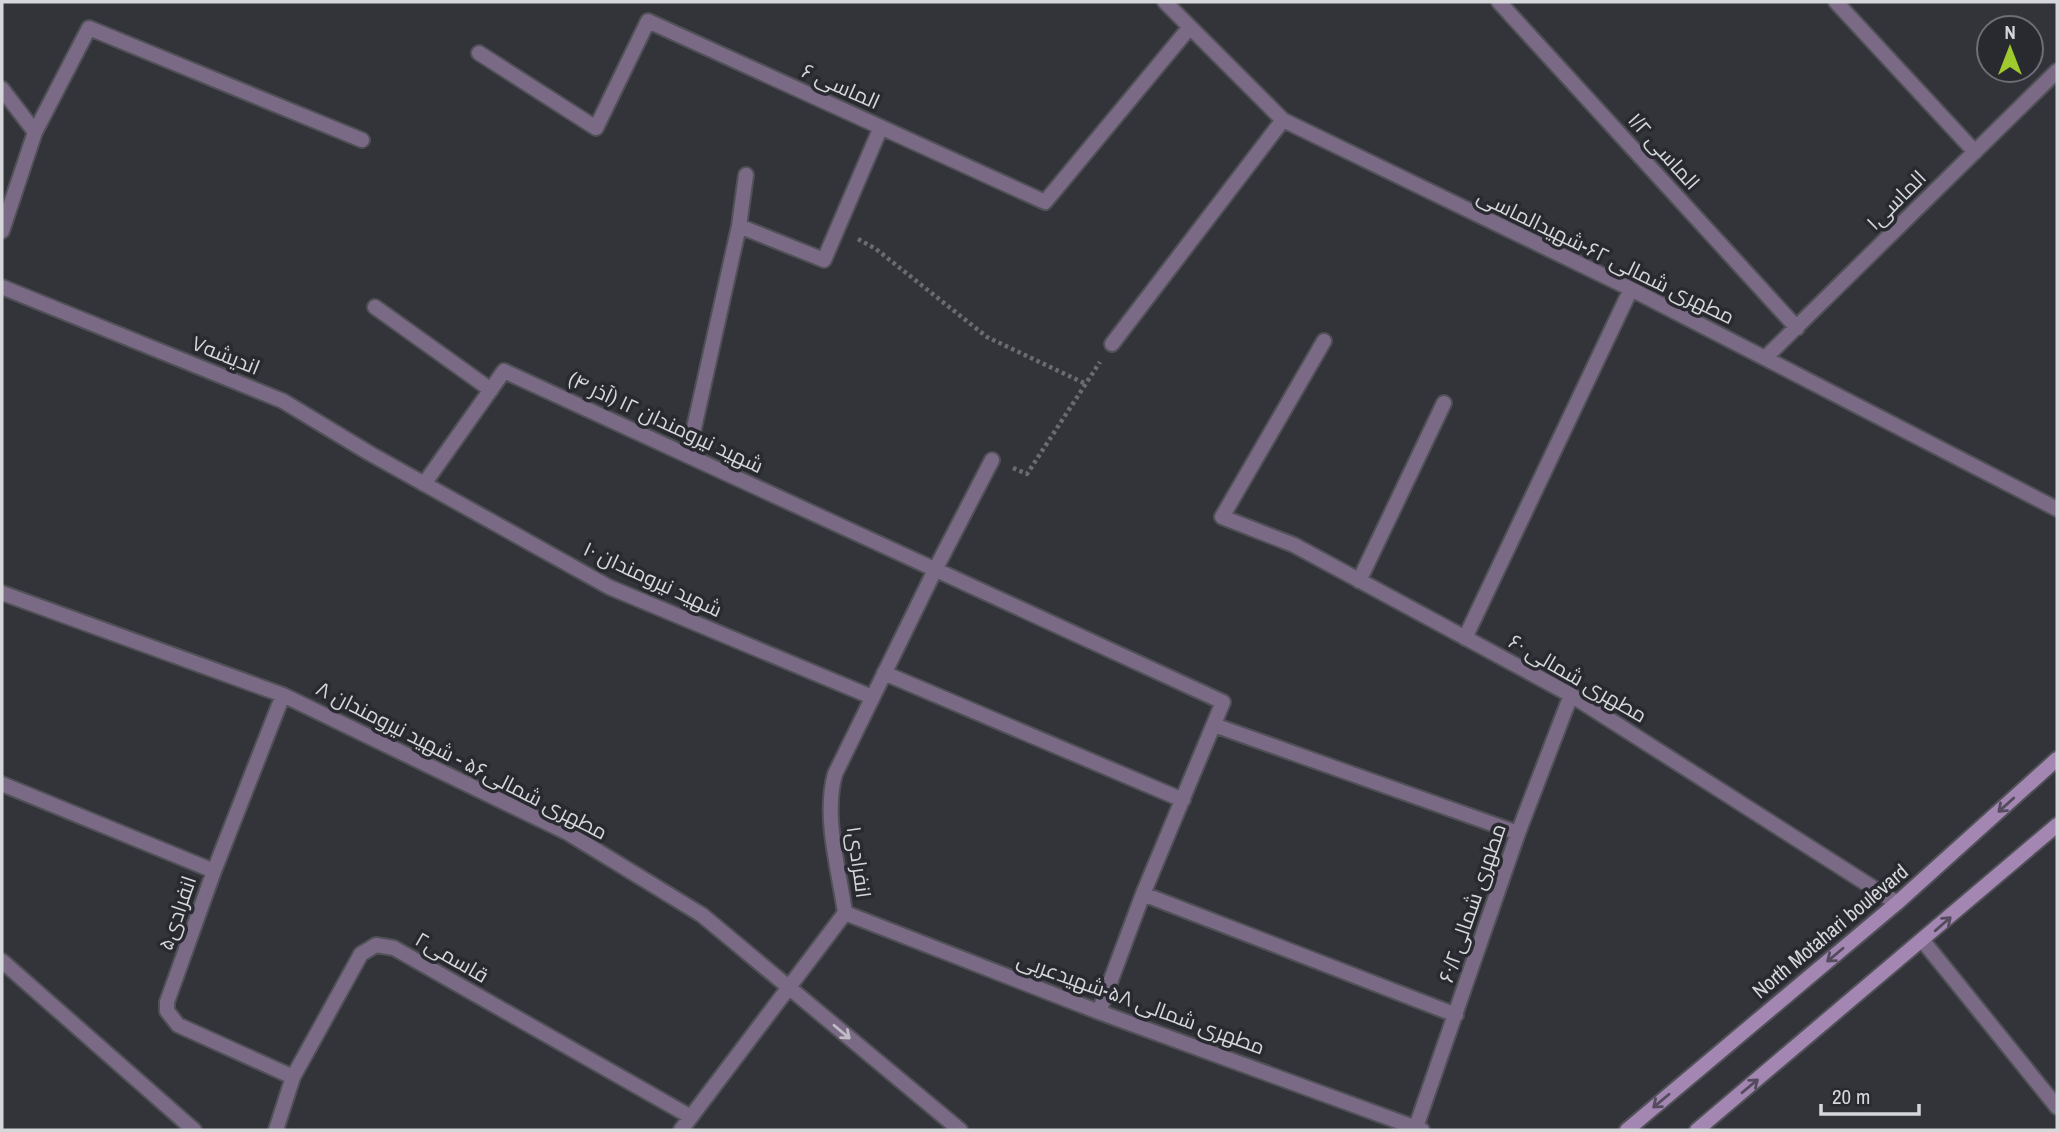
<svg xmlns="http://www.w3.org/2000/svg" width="2059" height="1132" font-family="'Archivo Narrow',Cairo,sans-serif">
  <rect width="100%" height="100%" fill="#33343a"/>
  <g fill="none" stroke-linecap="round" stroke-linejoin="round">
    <g stroke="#505157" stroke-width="18">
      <path id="minor" d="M1165 2 1283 120 1631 289 2057 509
        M1499 2 1797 328
        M1836 2 1975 152
        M479 53 596 128 648 21 1045 202 1190 27
        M2 89 35 132
        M739 226 746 175
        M2 231 35 132 89 28 362 140
        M2 287 283 401 369 453 609 587 872 697
        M375 307 491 390
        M1324 341 1222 517 1294 545 1571 695 1897 903
        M1112 344 1283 120
        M1765 358 2057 71
        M688 455 739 226 824 260 881 127
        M424 484 504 371 1223 702 1143 894 1099 1012
        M1359 581 1444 403
        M2 593 283 695 568 833 702 915 960 1130
        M1465 638 1631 289
        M884 673 1183 800
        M283 695 214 871 167 1002V1011L178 1025 293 1077
        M1214 725 1518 833
        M2 784 214 871
        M1143 894 1456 1015
        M845 913 1099 1012 1422 1130
        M1923 941 2057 1107
        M2 961 194 1130
        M276 1130 293 1077 361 954 376 945 394 948 691 1117
        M681 1130 845 913C839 869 823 817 835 774L936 568 992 460
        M1415 1130 1518 833 1571 695"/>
    </g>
    <g stroke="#505157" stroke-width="18">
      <path id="secondary" d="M1627 1130 1897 903 2057 759
        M1697 1130 2057 825"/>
    </g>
    <path stroke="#6b6c71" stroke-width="4.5" stroke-dasharray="3.5 3.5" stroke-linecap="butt" d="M858 239 876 249 987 337 1086 384
      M1013 468 1027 474 1100 362"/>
    <use href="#minor" stroke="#7b6a85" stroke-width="14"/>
    <use href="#secondary" stroke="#a387b2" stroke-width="14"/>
  </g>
  <defs><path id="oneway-shaft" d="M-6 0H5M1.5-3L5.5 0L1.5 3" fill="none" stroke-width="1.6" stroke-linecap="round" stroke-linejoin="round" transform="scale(1.75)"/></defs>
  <g stroke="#544b5e">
    <use href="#oneway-shaft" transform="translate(2006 805) rotate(138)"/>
    <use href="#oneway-shaft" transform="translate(1943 924) rotate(-41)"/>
    <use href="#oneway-shaft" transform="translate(1835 955) rotate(140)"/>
    <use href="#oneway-shaft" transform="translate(1750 1086) rotate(-40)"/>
    <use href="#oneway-shaft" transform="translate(1661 1101) rotate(140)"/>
  </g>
  <use stroke="#bfbcc6" href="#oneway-shaft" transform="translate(842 1032) rotate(40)"/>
  <g text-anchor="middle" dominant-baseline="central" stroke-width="7" stroke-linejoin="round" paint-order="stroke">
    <g font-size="21" fill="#d6d7db" stroke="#292a30">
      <text transform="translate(841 86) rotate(24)">الماسی ۶</text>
      <text transform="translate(1664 151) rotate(48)">الماسی ۱/۲</text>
      <text transform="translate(1896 200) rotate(-45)">الماسی۱</text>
      <text transform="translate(1606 256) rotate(26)">مطهری شمالی ۶۲-شهیدالماسی</text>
      <text transform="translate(226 355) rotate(22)">اندیشه۷</text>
      <text transform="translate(666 422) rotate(25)">شهید نیرومندان ۱۲ (آذر ۴)</text>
      <text transform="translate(653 579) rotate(25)">شهید نیرومندان ۱۰</text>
      <text transform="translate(1578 678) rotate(30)">مطهری شمالی ۶۰</text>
      <text transform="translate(462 760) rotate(27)">مطهری شمالی۵۶ - شهید نیرومندان ۸</text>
      <text transform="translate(859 862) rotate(82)">انفرادی۱</text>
      <text transform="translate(1472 903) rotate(-71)">مطهری شمالی۶۰/۲</text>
      <text transform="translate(177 913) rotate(-71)">انفرادی۵</text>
      <text transform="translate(1830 931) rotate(-40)">North Motahari boulevard</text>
      <text transform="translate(452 957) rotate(30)">قاسمی۲</text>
      <text transform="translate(1141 1003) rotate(20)">مطهری شمالی ۵۸-شهیدعربی</text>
    </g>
  </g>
  <rect width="2059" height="1132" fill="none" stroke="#d6d7db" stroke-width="7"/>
  <g transform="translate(2010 49)"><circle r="33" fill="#292a30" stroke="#6e6f74" stroke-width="2"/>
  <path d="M0-5L12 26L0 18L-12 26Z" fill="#9fca2d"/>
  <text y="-10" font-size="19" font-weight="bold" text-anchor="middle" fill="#d6d7db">N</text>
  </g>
  <path d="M1821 1104v10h98v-10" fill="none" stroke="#d6d7db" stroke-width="3.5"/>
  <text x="1832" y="1104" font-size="21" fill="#d6d7db" stroke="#292a30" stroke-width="5" paint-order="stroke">20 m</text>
</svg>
